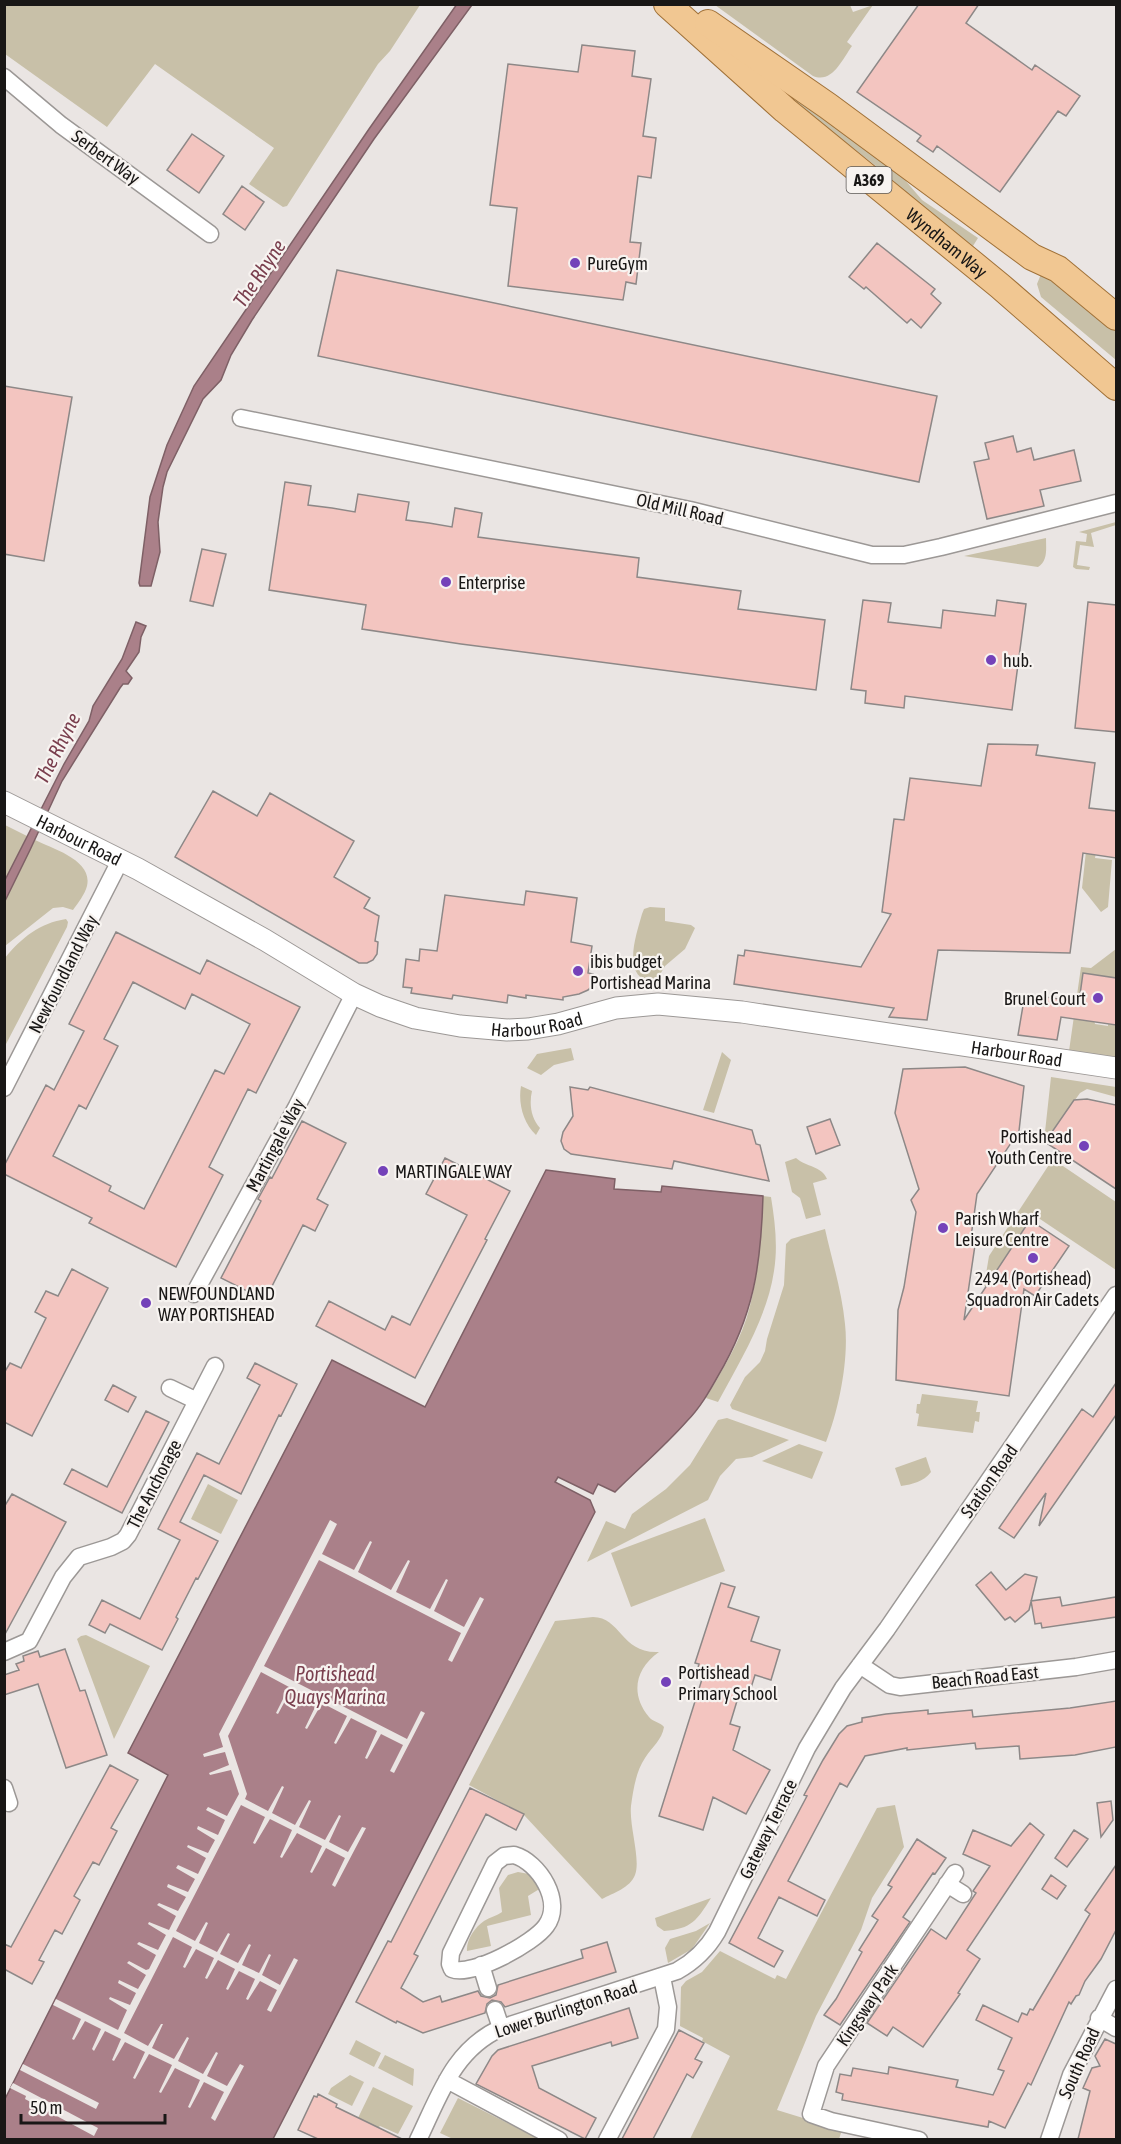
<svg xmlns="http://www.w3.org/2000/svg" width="1121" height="2144" font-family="'Asap Condensed',sans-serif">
  <rect width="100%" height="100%" fill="#eae5e3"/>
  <path fill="#c8c0a8" d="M5 4H420V5L390 51 378 64 287 206 283 207 249 184 274 148 155 64 107 127 5 54Z
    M715 5H850L853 12 873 5 847 42 852 46C842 60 832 84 813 76Z
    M776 82 894 167 922 200 978 238 973 246 918 203 886 174 773 85Z
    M1041 274 1047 275 1116 331V360L1041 297 1037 284Z
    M1116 522V525L1091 533 1094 547 1080 545 1077 565 1090 567 1089 570 1076 569 1073 567 1076 541 1086 542 1087 534 1079 532Z
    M1046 538C1046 549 1048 561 1038 567L964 556Z
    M5 825 27 836 5 880Z
    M35 840C53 849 93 860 87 886 85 894 78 903 73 910L63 907 53 908 5 946V901Z
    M1086 851 1096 852 1095 858 1112 860 1108 907 1101 912 1082 888Z
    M650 907 665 908V921L691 925 695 928 685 949 665 966 655 983C620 979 636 936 642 914L644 909Z
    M66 919 68 922 67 927 5 1046V958C21 938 40 923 66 919Z
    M1116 949V978L1083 974 1095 1024 1108 1026V1024L1116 1025V1058L1069 1051 1081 967 1091 968Z
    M571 1048 574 1060 554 1065 541 1075 527 1068 537 1054Z
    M722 1052 731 1060 714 1113 703 1110Z
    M1051 1077 1116 1087V1097L1087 1089 1080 1093 1045 1142 1044 1141Z
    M521 1086 532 1091C529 1104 531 1118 540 1128L536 1135C523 1123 518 1103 521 1086Z
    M1058 1151 1062 1153 1057 1162 1116 1202V1270L1034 1215 997 1271 996 1281 1023 1298 1012 1297 1001 1289 984 1286 989 1256Z
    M796 1158C806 1167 822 1166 827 1179L813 1183 821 1215 806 1219 800 1198 792 1192 785 1162Z
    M763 1196 771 1197C775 1222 778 1246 774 1271 767 1318 740 1361 718 1402L706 1398C723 1369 742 1339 750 1306 759 1270 762 1233 763 1196Z
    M825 1229C832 1260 842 1292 845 1324 849 1359 839 1409 826 1442L732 1409 730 1405 745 1377 760 1362 765 1351 767 1339 784 1285 786 1244 791 1239Z
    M922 1394 978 1401 976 1412H980L979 1422 975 1421 973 1433 917 1426 919 1414 916 1413 917 1404H920Z
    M727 1418 789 1440 752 1457 736 1459 720 1476 708 1500 587 1562 606 1521 625 1529 632 1514 666 1489 690 1465 718 1420Z
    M799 1444 823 1452 812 1479 762 1461Z
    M926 1457 931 1472C923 1482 913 1484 901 1486L895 1468Z
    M208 1484 238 1500 221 1534 191 1519Z
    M705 1518 725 1571 631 1607 611 1553Z
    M593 1617C621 1617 621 1654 659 1652 635 1669 630 1694 649 1717 653 1722 660 1722 664 1727 662 1740 652 1747 645 1758 636 1771 633 1791 631 1806 629 1826 641 1859 635 1875 630 1888 613 1893 602 1899L524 1815 469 1785 555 1621Z
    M86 1635 150 1666 114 1739 77 1639 81 1636Z
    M895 1805 904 1847 872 1898 861 1930 816 2016 777 2110 842 2130 839 2139H690L730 2056 702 2041 703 2038 680 2026 681 1987 686 1981 702 1972 720 1951 775 1979 777 1975 786 1979 877 1808Z
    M518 1872 529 1874 541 1888 528 1896 531 1915 487 1926 491 1946 467 1951C466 1940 475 1927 484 1921 490 1917 497 1916 502 1912L499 1888 508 1875Z
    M711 1898C697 1920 692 1929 664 1931L657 1926 655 1918Z
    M710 1923 692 1949 668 1963 665 1948 670 1939 696 1931Z
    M356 2040 381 2053 374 2067 349 2054Z
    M385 2055 414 2069 413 2086 378 2068Z
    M350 2075 364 2082 352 2106 328 2094 331 2088Z
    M373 2087 413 2106 398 2134 380 2126 378 2128 358 2118Z
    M458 2098 539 2139H453L440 2133Z"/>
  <path fill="#aa8089" stroke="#7e6066" stroke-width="1.5" d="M457 4 472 5 374 139 252 320 231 355 221 380 203 399 167 472 163 487 158 522 160 552 151 586H140L139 583 150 497 167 445 194 386 369 129Z
    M136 622 146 626 141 637 139 652 126 671 132 678 128 684H123L120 688 62 781 30 850 5 901V880L64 764 89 721 93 706 122 659Z
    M546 1170 615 1179 614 1189 661 1192 662 1186 763 1196C761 1265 754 1315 718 1376 709 1392 700 1408 687 1421 665 1446 639 1468 615 1492L598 1484 593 1494 558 1477 555 1482 590 1500 595 1512 273 2139 5 2140V2099L168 1775 128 1753 332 1360 425 1407Z"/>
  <path fill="#eae5e3" d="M330 1520 337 1524 322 1554 354 1570 370 1541 372 1542 358 1572 391 1590 408 1560 410 1561 396 1592 430 1609 446 1579 448 1580 434 1611 464 1627 480 1597 484 1599 452 1662 448 1660 461 1633 319 1560 264 1666 407 1739 421 1711 425 1713 394 1773 390 1771 403 1745 381 1734 367 1759 365 1758 377 1731 351 1718 336 1744 334 1743 347 1716 322 1703 307 1729 305 1728 318 1701 292 1688 278 1714 276 1713 289 1687 261 1672 228 1736 247 1794 245 1799 268 1811 282 1786 284 1787 272 1813 295 1825 309 1800 311 1801 299 1827 325 1840 339 1815 341 1816 329 1842 348 1852 362 1827 366 1828 335 1887 332 1885 345 1858 326 1848 312 1873 310 1872 322 1846 297 1833 282 1858 280 1857 292 1830 270 1819 255 1844 253 1843 265 1817 241 1805 176 1931 195 1941 206 1922 208 1923 199 1943 217 1952 228 1933 230 1934 220 1954 238 1963 249 1944 251 1945 242 1965 259 1973 269 1954 271 1955 262 1975 280 1985 294 1958 298 1960 271 2012 267 2010 277 1990 260 1981 248 2000 246 1999 255 1979 239 1971 228 1990 226 1989 235 1969 218 1960 207 1979 205 1978 214 1958 196 1949 185 1968 183 1967 192 1947 173 1937 124 2033 148 2046 161 2024H163L152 2048 174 2059 187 2037 189 2038 178 2061 203 2074 216 2052 218 2053 207 2076 227 2086 240 2064 244 2066 215 2121 211 2118 224 2092 204 2082 190 2108 188 2107 200 2080 175 2068 161 2093 159 2092 172 2065 149 2054 135 2079 133 2078 145 2052 125 2042 114 2061 112 2060 121 2039 105 2031 94 2051 92 2049 101 2029 85 2021 74 2040 72 2039 81 2019 53 2005 56 1999 118 2030 127 2010 109 1999 110 1997 130 2005 136 1993 118 1983 119 1980 138 1989 146 1975 127 1963 129 1961 146 1970 149 1969 156 1955 137 1944 139 1942 158 1950 166 1935 148 1924 149 1922 169 1930 176 1916 157 1905 159 1903 178 1911 186 1897 167 1887 168 1884 188 1892 195 1879 176 1868 178 1865 198 1874 206 1858 187 1847 188 1845 208 1853 215 1840 197 1829 198 1826 218 1835 225 1820 206 1810 208 1807 227 1816 239 1794 231 1770 210 1775 209 1773 229 1765 225 1752 204 1757 203 1754 223 1747 219 1734Z
    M23 2064 99 2103 96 2109 20 2070Z
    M13 2083 98 2128 94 2136 25 2099 26 2096 10 2088Z"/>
  <path fill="#f3c5c0" stroke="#8d8887" stroke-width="1.5" fill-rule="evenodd" d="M919 4H979L966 23 1032 70 1035 65 1080 96 1066 116 1058 111 1000 192 937 146 933 152 917 141 921 136 857 92Z
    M582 45 635 51 632 76 651 79 643 136 656 138 651 178 638 176 630 242 641 243 636 284 626 282 623 300 508 286 517 208 490 205 508 64 578 72Z
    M192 134 224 156 199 193 167 170Z
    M242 186 264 202 245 230 223 214Z
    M877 243 935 289 931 294 941 303 921 328 911 319 907 323 866 287 864 289 849 277Z
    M337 270 937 396 919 482 318 356Z
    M4 386 72 397 44 561 4 554Z
    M1013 436 1017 452 1031 448 1034 460 1074 450 1081 481 1040 490 1044 506 987 519 974 462 989 459 985 443Z
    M285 482 311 486 308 505 332 508 355 512 358 494 409 502 406 520 429 523 452 527 455 508 482 513 478 537 639 558 637 577 741 591 738 609 825 620 816 690 461 644 362 629 366 605 269 590Z
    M202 549 226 554 213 606 190 601Z
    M863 600 891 603 888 622 941 628 943 610 995 616 997 600 1026 604 1012 710 905 696 904 708 865 703 866 691 851 689Z
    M1088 602 1116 605V732L1075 728Z
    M988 744 1038 745 1036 755 1095 763 1089 808 1116 811V858L1083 853 1070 953 938 950 927 1020 889 1017 894 1008 734 984 738 955 744 956 745 950 861 967 891 914 882 912 894 819 904 820 910 778 981 786Z
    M213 791 257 816 270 793 354 841 334 877 370 898 364 908 379 916 375 941 378 942 377 954 373 960 367 963H359L175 857Z
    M526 891 577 898 571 942 592 946 588 973 593 974 591 987 588 990 579 994 563 997V1000L526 995V998L508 995 507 1003 453 995 452 999 411 993 412 988 403 987 406 959 419 961 420 949 437 951 445 895 524 905Z
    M116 932 200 974 207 960 300 1007 256 1093 248 1089 209 1167 223 1175 176 1267 89 1223 92 1218 4 1174V1166L46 1085 54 1090 84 1031 69 1024ZM133 982 185 1009 192 994 250 1024 224 1074 215 1070 144 1209 109 1191 111 1186 53 1156 79 1105 86 1109 118 1046 104 1039Z
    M1083 973 1116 978V1025L1061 1017 1057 1040 1018 1035 1025 994 1079 1002Z
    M965 1067 1024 1086 1019 1131 977 1194 970 1244 975 1245 964 1320 1030 1220 1069 1246 1035 1296 1024 1289 1009 1396 896 1380 898 1310 904 1287 916 1212 911 1200 919 1189 895 1113 903 1069Z
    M570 1087 588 1090 590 1087 752 1130 756 1144 760 1145 769 1181 674 1161 672 1169 571 1154 564 1149 561 1141 563 1132 573 1116Z
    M1087 1099 1116 1105V1189L1045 1142 1074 1100Z
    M830 1119 840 1145 816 1154 807 1127Z
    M302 1121 346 1143 317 1199 328 1205 315 1231 303 1225 265 1300 221 1278 261 1201 258 1199 270 1177 272 1178Z
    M445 1158 510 1191 485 1239 487 1240 415 1378 316 1326 329 1301 385 1330 392 1316 410 1325 467 1215 426 1194Z
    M72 1269 108 1288 32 1436 4 1422V1373L10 1363 21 1368 46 1318 35 1312 46 1291 58 1296Z
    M255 1363 297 1384 281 1416 279 1415 241 1494 204 1475 180 1522 218 1541 198 1579 196 1578 176 1617 178 1619 162 1650 110 1624 105 1633 89 1625 102 1600 140 1619 180 1540 158 1529 197 1453 219 1464 260 1385 247 1378Z
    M1116 1383V1415L1039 1526 1046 1493 1014 1538 999 1528 1082 1409 1093 1417Z
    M113 1385 136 1397 128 1412 105 1400Z
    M146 1411 169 1422 122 1513 64 1484 72 1469 107 1487Z
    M12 1494 66 1522 4 1636V1507Z
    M991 1572 1006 1590 1025 1574 1037 1577 1029 1610 1015 1622 1010 1617 1005 1620 976 1585Z
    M721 1583 735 1587 728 1607 759 1617 751 1641 780 1650 771 1680 755 1675 749 1694 740 1691 730 1724 740 1727 733 1750 770 1770 746 1814 713 1797 703 1830 659 1816 703 1676 696 1674 699 1664 695 1663Z
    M1060 1597 1062 1606 1116 1597V1617L1042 1628 1041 1623 1035 1624 1031 1601Z
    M65 1649 80 1691 85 1690 107 1755 66 1768 38 1684 4 1695V1675L19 1670 16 1664 24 1661 23 1656 38 1651 40 1657Z
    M1116 1701V1747L1075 1755 1020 1759 1019 1746 976 1749 975 1743 907 1750V1748L865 1756 847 1787 840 1783 788 1881 825 1900 817 1916 779 1897 758 1938 783 1951 774 1967 729 1943 807 1796 804 1795 823 1760 839 1734 847 1726 862 1722V1718L886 1714 928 1710V1714L972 1710 973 1717 1070 1708Z
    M110 1765 138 1780 111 1828 117 1831 99 1865 93 1862 74 1896 80 1900 62 1934 55 1930 39 1960 44 1962 32 1984 4 1969V1944L11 1947Z
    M470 1788 524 1814 516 1830 486 1814 414 1954 418 1956 401 1988 423 2002 440 1996 442 2002 478 1991 481 1996 490 1998 496 1995 498 1985 583 1958 581 1950 607 1942 616 1972 505 2007 501 2002 492 2000 487 2004 485 2013 423 2033 397 2021 396 2023 356 2002 388 1941 391 1942Z
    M1111 1801 1113 1820 1101 1837 1097 1803Z
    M1030 1823 1044 1835 967 1950 980 1959 958 1993 960 1994 923 2047 893 2027 887 2036 867 2023 931 1929 946 1939 976 1893 973 1891 990 1866 963 1854 973 1830 1011 1846Z
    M1074 1830 1088 1839 1067 1867 1055 1858Z
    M917 1839 946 1858 935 1874 933 1873 903 1917 910 1922 840 2025 824 2015 836 1999 862 1952 859 1950 878 1920 872 1916 892 1887 888 1885Z
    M1116 1865V1930L1101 1959 1085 1981 1079 1995 1076 1996 1071 2004 1069 2002 1031 2085 1028 2083 1005 2128 989 2121 988 2127 842 2100 843 2094 836 2092 840 2074 851 2076 853 2068 888 2074 889 2067 958 2080 956 2087 993 2095 1004 2071 998 2069 1012 2038 976 2020 983 2005 1018 2022 1022 2013 1027 2015 1030 2009 1033 2010 1090 1914 1085 1910Z
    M1051 1875 1066 1886 1057 1899 1042 1889Z
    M629 2008 638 2038 612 2046 611 2042 532 2066 539 2088 596 2118 585 2139 476 2084 492 2056 498 2050Z
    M679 2030 704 2043 695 2059 702 2062 693 2078 687 2074 653 2139H622Z
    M1105 2039 1116 2044V2139H1078L1090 2091 1083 2088 1092 2068 1100 2066 1095 2056Z
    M318 2094 337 2104 336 2107 402 2139H318L298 2130 314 2096 317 2097Z"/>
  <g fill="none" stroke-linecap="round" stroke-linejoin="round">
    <g stroke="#9c9896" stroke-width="19">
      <path id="minor" d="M4 77 61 125 210 234
        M241 418 690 510 872 555H904L941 547 1116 503
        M4 1088 121 859
        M194 1294 297 1106 354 994
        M170 1388 197 1401
        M4 1652 29 1641 63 1577 79 1557 111 1547 123 1541 128 1535 215 1366
        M860 1665 890 1685 900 1687 1076 1667 1116 1660
        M4 1788 9 1803
        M514 1855C539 1862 564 1902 546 1926 534 1943 472 1977 452 1969L450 1964 451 1953 495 1863 504 1856Z
        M947 1884 963 1894
        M481 1965 488 1988
        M495 2010 501 2028
        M1099 2018 1116 2028
        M447 2080 559 2140
        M418 2140C440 2095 453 2050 501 2028L677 1971C695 1961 707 1949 717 1932L807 1748 843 1688 887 1629 1116 1295
        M607 2140 666 2029 668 2007 662 1977
        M919 2140 831 2121 811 2114 826 2066 955 1873
        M1049 2140 1071 2075 1116 1989"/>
    </g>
    <g stroke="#9c9896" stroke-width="23">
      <g id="tertiary">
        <path id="s1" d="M4 802 138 869 265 940 354 994 380 1006 415 1018 460 1026 507 1030 528 1029 558 1024 616 1008 658 1004 742 1012 1116 1068"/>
      </g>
    </g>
    <g stroke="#a07138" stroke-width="28">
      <g id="primary">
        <path id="s2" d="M667 4 785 110 1000 286 1116 387"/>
        <path d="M708 23 828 106 1032 257 1058 269 1116 317"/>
      </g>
    </g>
    <use href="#minor" stroke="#fff" stroke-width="16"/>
    <use href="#tertiary" stroke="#fff" stroke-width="21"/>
    <use href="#primary" stroke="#f1c792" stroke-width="26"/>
  </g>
  <g fill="#7442b9" stroke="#f7f3f0" stroke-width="2">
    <circle cx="575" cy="263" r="6"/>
    <circle cx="446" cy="582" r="6"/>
    <circle cx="991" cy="660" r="6"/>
    <circle cx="578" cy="971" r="6"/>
    <circle cx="1098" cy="998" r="6"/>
    <circle cx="1084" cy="1146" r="6"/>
    <circle cx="383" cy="1171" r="6"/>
    <circle cx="943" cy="1228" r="6"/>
    <circle cx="1033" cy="1258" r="6"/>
    <circle cx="146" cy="1303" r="6"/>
    <circle cx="666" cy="1682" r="6"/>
  </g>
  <g text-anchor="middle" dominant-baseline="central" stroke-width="4.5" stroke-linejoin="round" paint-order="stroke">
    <rect fill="#f7f3f0" stroke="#5c5957" stroke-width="1.5" x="846.5" y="167" width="45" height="26" rx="4.5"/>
    <g font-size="16" font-weight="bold" fill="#191716">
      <text x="869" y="180">A369</text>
    </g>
    <g font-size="18" fill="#191716" stroke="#f7f3f0">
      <text transform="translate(106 157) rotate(36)">Serbert Way</text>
      <text stroke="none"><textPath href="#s2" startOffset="368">Wyndham Way</textPath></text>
      <text transform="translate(680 509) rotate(13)">Old Mill Road</text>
      <text stroke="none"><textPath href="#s1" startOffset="84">Harbour Road</textPath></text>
      <text transform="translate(63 974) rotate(-63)">Newfoundland Way</text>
      <text stroke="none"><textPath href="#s1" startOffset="588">Harbour Road</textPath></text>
      <text stroke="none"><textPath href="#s1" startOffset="1074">Harbour Road</textPath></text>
      <text transform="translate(275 1145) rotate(-62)">Martingale Way</text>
      <text transform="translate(989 1481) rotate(-55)">Station Road</text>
      <text transform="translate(154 1484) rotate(-63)">The Anchorage</text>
      <text transform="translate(985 1677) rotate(-6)">Beach Road East</text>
      <text transform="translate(768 1829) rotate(-64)">Gateway Terrace</text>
      <text transform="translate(867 2005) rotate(-56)">Kingsway Park</text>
      <text transform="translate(566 2009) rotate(-18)">Lower Burlington Road</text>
      <text transform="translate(1079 2063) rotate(-66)">South Road</text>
    </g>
    <g font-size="18" fill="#191716" stroke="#f7f3f0" text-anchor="start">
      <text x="587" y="263">PureGym</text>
      <text x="458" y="582">Enterprise</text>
      <text x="1003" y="660">hub.</text>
      <text x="590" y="961">ibis budget<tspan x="590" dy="21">Portishead Marina</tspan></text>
      <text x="1086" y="998" text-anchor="end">Brunel Court</text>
      <text x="1072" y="1136" text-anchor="end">Portishead<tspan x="1072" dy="21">Youth Centre</tspan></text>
      <text x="395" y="1171">MARTINGALE WAY</text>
      <text x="955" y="1218">Parish Wharf<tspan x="955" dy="21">Leisure Centre</tspan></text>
      <text x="1033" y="1278" text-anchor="middle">2494 (Portishead)<tspan x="1033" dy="21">Squadron Air Cadets</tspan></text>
      <text x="158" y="1293">NEWFOUNDLAND<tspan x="158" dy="21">WAY PORTISHEAD</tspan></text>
      <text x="678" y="1672">Portishead<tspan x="678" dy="21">Primary School</tspan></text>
    </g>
    <g font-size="20" font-style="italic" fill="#7a3f4e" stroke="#f7f3f0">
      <text transform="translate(259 273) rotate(-56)">The Rhyne</text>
      <text transform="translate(57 748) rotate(-63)">The Rhyne</text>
      <text x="335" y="1673">Portishead<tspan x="335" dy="23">Quays Marina</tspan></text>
    </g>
  </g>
  <rect width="1121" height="2144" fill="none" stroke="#191716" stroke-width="12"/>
  <path d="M21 2114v9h144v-9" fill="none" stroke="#191716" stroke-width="3"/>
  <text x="30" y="2114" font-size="18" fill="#191716" stroke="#f7f3f0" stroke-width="4.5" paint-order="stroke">50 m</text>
</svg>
